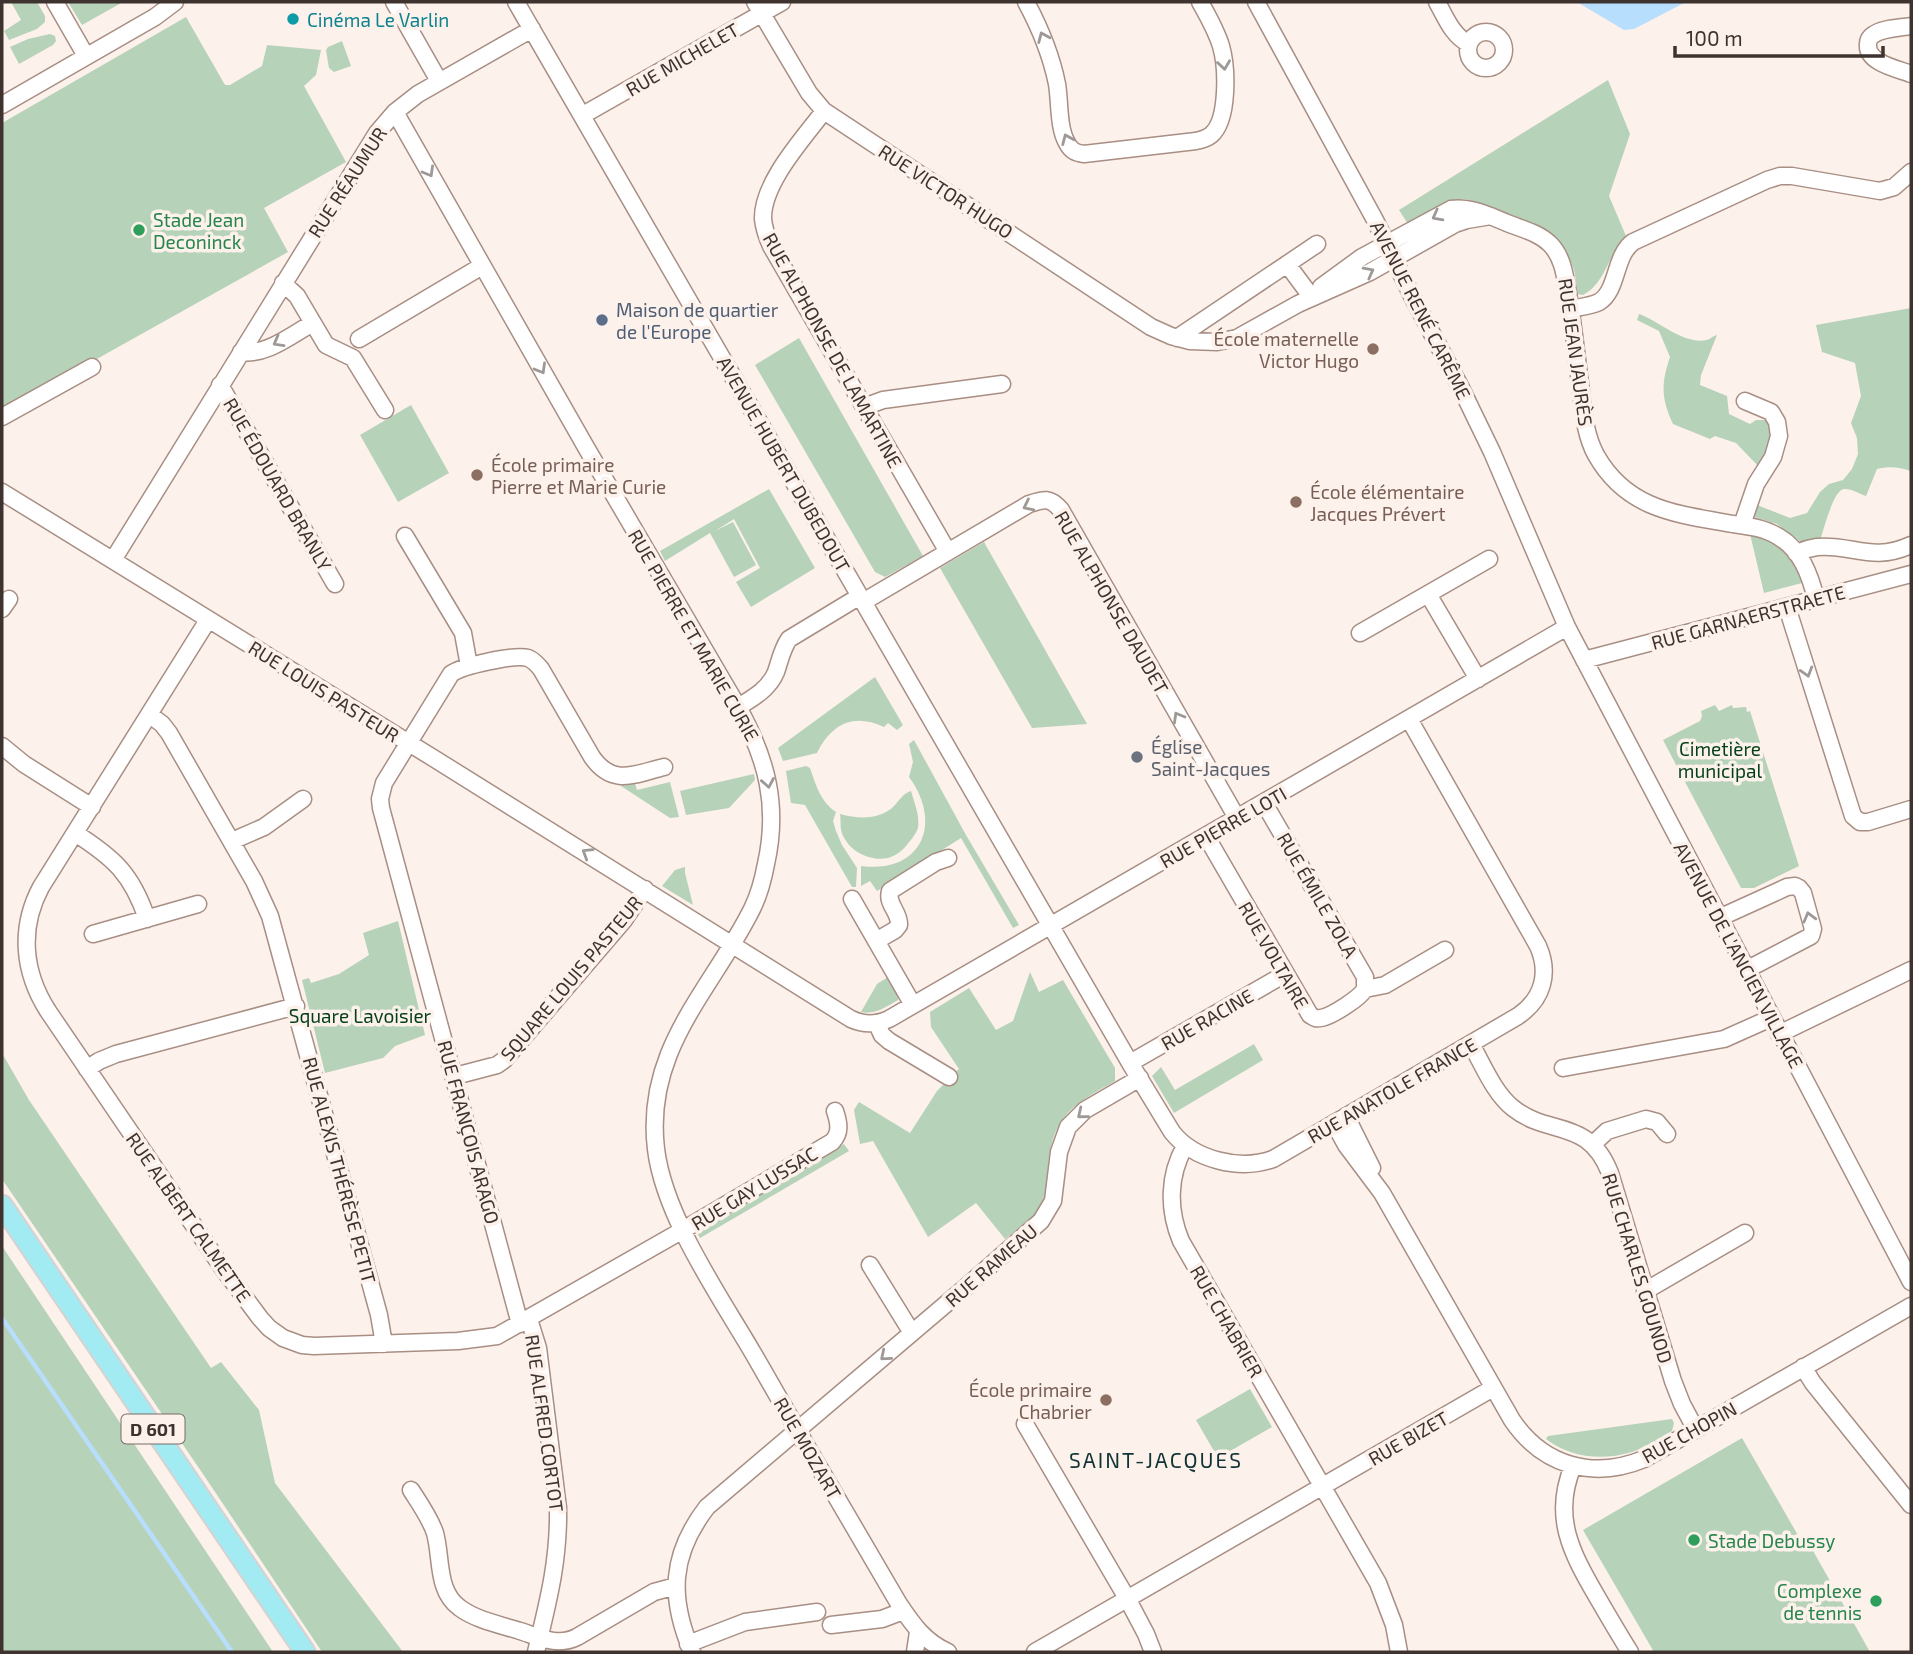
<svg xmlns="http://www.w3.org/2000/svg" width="1913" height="1654" font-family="'Exo 2',sans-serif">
  <rect width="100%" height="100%" fill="#fdf1ec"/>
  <path fill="#b6d2b9" d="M11 2H37L45 16V22L37 29 9 40 4 31 21 20Z
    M68 2H123L82 25Z
    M186 17 225 85H230L262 66 267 45 321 50 316 75 304 86 346 162 264 208 288 252 2 412V123Z
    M50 34 55 36 56 41 53 45 19 64 10 47 28 39Z
    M342 41 351 66 334 72 329 68 326 50 328 47Z
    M1608 80 1630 134 1609 196 1626 236C1608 254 1606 283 1583 295L1577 294C1576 285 1576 275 1573 267 1560 230 1526 219 1492 209 1482 207 1471 198 1462 199 1443 200 1424 215 1408 224L1399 210Z
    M1911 308V471C1899 467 1889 466 1877 469L1866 496C1860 494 1850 488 1844 489 1833 490 1824 530 1820 540L1801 542 1777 524 1754 517 1753 514 1757 505 1790 518 1807 513 1820 492 1829 484 1843 480 1852 469 1858 454 1857 438 1851 423 1861 396 1855 363 1822 352 1816 325Z
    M1639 314C1659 321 1684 345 1707 340 1710 339 1713 336 1717 335L1701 375 1700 385 1727 396 1729 414 1750 424 1756 420H1767C1776 437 1769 452 1760 468L1736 443 1715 436 1710 439 1673 424C1661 398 1661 384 1670 357L1659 331 1637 320Z
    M799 338 923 556 885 577 875 572 755 365Z
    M411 405 449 473 398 502 360 435Z
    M769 489 815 568 751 607 736 582 760 568 734 519 715 531 733 522 756 565 734 577 710 533 665 561 660 551Z
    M1750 534C1781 546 1789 551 1802 583L1764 593Z
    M984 542 1087 724 1032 728 940 568Z
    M875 677 903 725 897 730 888 723 884 727C854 713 832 723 817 753L783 761 778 748Z
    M1715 705 1719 711 1732 705 1733 708 1746 707 1747 712 1750 711 1799 866 1754 888H1741L1663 740 1700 721 1702 716 1701 711Z
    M914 740 966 835 1019 925 1013 928 961 838 877 891 870 881 861 886V866C922 874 943 823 909 777L913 762 909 744Z
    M806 766 810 768C816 785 820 801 836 812L833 821 836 831 842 845 857 868 856 887H852L805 805 791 803 786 771Z
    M754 774 755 780 729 808 686 815 680 791Z
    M634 780 637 790 670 782 679 817 670 818 621 786V783Z
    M911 791C914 802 920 815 918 828 916 834 910 841 906 846 902 851 895 856 888 858 869 862 846 850 841 830 840 825 841 819 840 814 859 819 880 820 894 806 900 800 902 794 911 791Z
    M685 867V873L693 905 662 886 675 870Z
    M398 921 425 1035 395 1046 383 1058 325 1073 302 980 309 978 311 983 339 974 369 955 363 933Z
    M1030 972 1039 992 1063 980 1115 1068V1081C1075 1104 1054 1113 1048 1164 1047 1178 1047 1194 1040 1206 1034 1220 1016 1230 1005 1239L976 1203 928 1237 873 1141 860 1144 854 1110 859 1102 910 1133 937 1091 959 1069 931 1027 930 1012 969 988 996 1030 1013 1021Z
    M888 977 899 995 898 1000C886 1007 875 1015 861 1012L877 984Z
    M1254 1044 1263 1060 1174 1113 1152 1076 1161 1067 1175 1090Z
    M2 1053 29 1100 211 1368 221 1362 259 1410 275 1483 403 1652H322L205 1477 2 1179Z
    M844 1144 849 1151 700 1238 696 1231 743 1201Z
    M2 1246 273 1652H2Z
    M1250 1389 1272 1427 1218 1458 1196 1420Z
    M1672 1419 1674 1423 1672 1431C1659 1438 1646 1447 1632 1452 1602 1461 1571 1458 1546 1439L1548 1436Z
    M1742 1438 1807 1551 1812 1549 1870 1652H1654L1583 1530Z"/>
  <path fill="#b8defd" d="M1577 2H1686L1634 29 1624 30Z"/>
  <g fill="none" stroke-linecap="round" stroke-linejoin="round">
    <path stroke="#b8defd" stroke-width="4.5" d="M2 1318 232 1652"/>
    <g stroke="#a88e83" stroke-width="19">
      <path id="minor" d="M55 2 86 56
        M394 2 439 81
        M516 2 1130 1063 1172 1132C1194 1160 1240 1171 1273 1159L1518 1016C1543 999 1550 973 1538 946L1409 719
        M755 2 809 93 824 111 1151 327 1171 336 1190 341 1217 342 1237 338 1298 304 1370 272 1455 224 1467 220 1491 216
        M1026 2C1040 28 1051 54 1057 84 1060 101 1058 128 1067 143 1071 151 1076 153 1084 154L1196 141C1201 140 1206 139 1211 135 1229 120 1227 67 1221 46 1216 30 1208 16 1200 2
        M1256 2 1375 220 1414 300 1460 386 1492 452 1567 627 1911 1282
        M1437 2C1446 18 1452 35 1469 44
        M1911 26C1900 28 1882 28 1873 35 1870 37 1868 40 1868 44 1866 63 1898 69 1911 74
        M1468 50a18 18 0 1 1 36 0a18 18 0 1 1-36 0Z
        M2 105 155 17 175 2
        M824 111C803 139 762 183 763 219 764 229 767 237 771 246L948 552
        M395 112 587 449 738 707C767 759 779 806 766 864 763 880 759 895 752 909 711 991 644 1049 656 1149 664 1216 719 1295 753 1353 801 1437 850 1521 899 1604 913 1625 925 1642 948 1652
        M583 115 782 2
        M1287 264 1310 295
        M283 283 297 296 326 345 353 358 385 410
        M1321 287 1362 257 1451 209C1470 206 1490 216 1507 223 1522 229 1539 233 1550 244 1563 257 1565 276 1568 293 1573 323 1576 353 1580 383 1583 407 1584 433 1596 455 1627 510 1677 514 1733 524 1748 526 1765 528 1779 537 1801 550 1810 575 1816 599
        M1571 309C1580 307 1591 306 1599 302 1618 291 1614 256 1633 242L1767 180 1780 176H1792L1880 191 1894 187 1911 172
        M1177 338 1317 244
        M359 339 482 266
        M241 352C266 356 291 335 313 323
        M220 385 335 584
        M864 407 883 400 1002 384
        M2 417 92 367
        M2 492 430 756 851 1019C864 1025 875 1025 889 1019L1567 627
        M1742 525 1756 484 1773 457 1779 436 1777 422 1771 412 1745 401
        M405 536 463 633 469 666
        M1796 553C1803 550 1810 548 1817 547 1854 544 1871 563 1911 545
        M113 560 377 133 395 112 418 94 532 29
        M1428 594 1478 679
        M863 602 1029 504C1044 499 1050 497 1061 510L1237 818
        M1787 607 1853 816 1860 822H1868L1911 809
        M2 609 9 599
        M208 620 41 887C19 928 23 972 48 1011L222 1267 260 1318 269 1328 283 1338 302 1345 314 1346 458 1341 497 1336 683 1230 832 1142C841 1133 839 1123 835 1111
        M1360 633 1489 559
        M1584 660 1911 574
        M738 707C753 698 769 689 776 672 780 660 782 649 789 639L860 596
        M150 715 162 724 169 733 254 881 270 916 379 1315 384 1344
        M2 746 24 764 92 807
        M1264 803 1365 977V989
        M75 833C114 858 132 874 147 919
        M1206 836 1310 1015C1315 1018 1315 1019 1321 1018 1332 1016 1360 998 1365 989
        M232 841 264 827 303 799
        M852 899 913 1005
        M1719 918 1787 887 1795 886 1799 888 1803 893 1813 929 1811 936 1746 970
        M93 934 198 904
        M876 941 895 930 899 925C900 912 886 904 890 891L936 862 948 858
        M1365 989 1385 985 1445 950
        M877 1024 882 1035 889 1041 949 1077
        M1779 1034 1911 970
        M1471 1044C1483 1065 1494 1093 1513 1108 1549 1137 1588 1117 1610 1173L1673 1381 1682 1404 1696 1430
        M1130 1063 1285 974
        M1563 1068 1724 1039 1771 1018
        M87 1069 99 1061 116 1054 296 1006
        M455 1076 497 1065 504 1060 624 920 645 889
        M1346 1116 1372 1168
        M1334 1123 1346 1145 1382 1193 1512 1420C1543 1466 1593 1480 1644 1459L1911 1306
        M1592 1145 1607 1131 1646 1119 1657 1122 1667 1134
        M1185 1146C1168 1176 1168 1210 1181 1241L1378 1583 1394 1625 1399 1652
        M870 1265 912 1333
        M1645 1291 1745 1233
        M529 1319 538 1348 558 1508C559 1561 548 1602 536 1652
        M520 1324 381 808 380 799 384 783 451 674C461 666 515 654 528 658 533 660 537 664 541 669L592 757C613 787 635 774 664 767
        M1803 1367 1813 1383 1911 1505
        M1025 1424 1128 1600 1146 1634 1153 1652
        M1573 1466C1552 1516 1571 1552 1596 1595 1607 1614 1618 1633 1630 1652
        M411 1490C420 1504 430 1518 435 1533 442 1558 436 1591 460 1608 476 1620 501 1625 520 1631 539 1637 558 1647 577 1637L654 1592 676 1586
        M831 1625 882 1619 903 1611
        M688 1644 745 1622 817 1612
        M692 1652C669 1598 670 1555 707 1507L966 1287 1041 1221 1053 1201 1059 1152 1068 1127 1085 1110 1140 1078
        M915 1652 918 1632
        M1035 1652 1493 1388"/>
    </g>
    <g stroke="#d5d2d1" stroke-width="23">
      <path id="major" d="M2 1205 305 1652"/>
    </g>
    <use href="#minor" stroke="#fff" stroke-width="16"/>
    <use href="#major" stroke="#a3ebf3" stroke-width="19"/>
  </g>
  <defs><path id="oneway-chevron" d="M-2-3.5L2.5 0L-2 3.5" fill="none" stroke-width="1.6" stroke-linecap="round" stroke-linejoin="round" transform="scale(1.75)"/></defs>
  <g stroke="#9e9996">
    <use href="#oneway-chevron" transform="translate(1043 37) rotate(-113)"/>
    <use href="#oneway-chevron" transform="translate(1224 65) rotate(82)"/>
    <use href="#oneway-chevron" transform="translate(1067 139) rotate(-113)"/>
    <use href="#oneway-chevron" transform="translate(429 172) rotate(60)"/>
    <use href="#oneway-chevron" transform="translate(1437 216) rotate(152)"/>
    <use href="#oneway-chevron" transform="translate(1369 272) rotate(-28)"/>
    <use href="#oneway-chevron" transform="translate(278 342) rotate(151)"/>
    <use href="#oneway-chevron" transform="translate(541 369) rotate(60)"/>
    <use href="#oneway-chevron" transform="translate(1028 506) rotate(154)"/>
    <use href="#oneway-chevron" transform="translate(1807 672) rotate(73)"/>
    <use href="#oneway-chevron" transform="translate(1178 717) rotate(-120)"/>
    <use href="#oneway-chevron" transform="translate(768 783) rotate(80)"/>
    <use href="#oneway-chevron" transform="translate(587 853) rotate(-148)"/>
    <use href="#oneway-chevron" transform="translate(1809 917) rotate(-105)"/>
    <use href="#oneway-chevron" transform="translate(1082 1114) rotate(141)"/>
    <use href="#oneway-chevron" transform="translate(885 1356) rotate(140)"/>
  </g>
  <circle fill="#0f9aa8" stroke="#fdf1ec" stroke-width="2.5" cx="293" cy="19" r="7"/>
  <g fill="#2e9e5b" stroke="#fdf1ec" stroke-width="2.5">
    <circle cx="139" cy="230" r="7"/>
    <circle cx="1694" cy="1540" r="7"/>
    <circle cx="1876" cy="1601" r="7"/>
  </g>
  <circle fill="#5c6f8a" stroke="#fdf1ec" stroke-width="2.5" cx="602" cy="320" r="7"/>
  <g fill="#8d6e63" stroke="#fdf1ec" stroke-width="2.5">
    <circle cx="1373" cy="349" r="7"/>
    <circle cx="477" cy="475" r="7"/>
    <circle cx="1296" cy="502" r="7"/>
    <circle cx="1106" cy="1400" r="7"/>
  </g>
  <circle fill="#6b7280" stroke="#fdf1ec" stroke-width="2.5" cx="1137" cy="757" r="7"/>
  <g text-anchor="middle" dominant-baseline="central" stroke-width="7" stroke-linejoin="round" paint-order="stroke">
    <rect fill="#fdf1ec" stroke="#776c67" stroke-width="2" x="121.5" y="1414.5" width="63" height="29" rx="5"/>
    <g font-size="18" font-weight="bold" fill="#3e332e">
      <text x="153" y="1429">D 601</text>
    </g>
    <g font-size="19" fill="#0d838f" stroke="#fdf1ec" text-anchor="start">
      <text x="307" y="19">Cinéma Le Varlin</text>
    </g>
    <g font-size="19" fill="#3e332e" stroke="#fdf1ec">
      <text transform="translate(682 59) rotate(-30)">RUE MICHELET</text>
      <text transform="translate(347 182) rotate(-57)">RUE RÉAUMUR</text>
      <text transform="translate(946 191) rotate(33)">RUE VICTOR HUGO</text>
      <text transform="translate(1421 310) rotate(63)">AVENUE RENÉ CARÊME</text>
      <text transform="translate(833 350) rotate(61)">RUE ALPHONSE DE LAMARTINE</text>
      <text transform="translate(1576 352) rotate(82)">RUE JEAN JAURÈS</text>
      <text transform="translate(784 464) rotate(60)">AVENUE HUBERT DUBEDOUT</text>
      <text transform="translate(278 484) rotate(60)">RUE ÉDOUARD BRANLY</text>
      <text transform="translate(1112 602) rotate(60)">RUE ALPHONSE DAUDET</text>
      <text transform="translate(1748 617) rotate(-15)">RUE GARNAERSTRAETE</text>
      <text transform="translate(694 635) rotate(60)">RUE PIERRE ET MARIE CURIE</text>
      <text transform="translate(324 691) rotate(32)">RUE LOUIS PASTEUR</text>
      <text transform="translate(1223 827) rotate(-30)">RUE PIERRE LOTI</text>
      <text transform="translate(1318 895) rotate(60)">RUE ÉMILE ZOLA</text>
      <text transform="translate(1274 955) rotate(60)">RUE VOLTAIRE</text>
      <text transform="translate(1739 955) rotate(62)">AVENUE DE L'ANCIEN VILLAGE</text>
      <text transform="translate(571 978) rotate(-50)">SQUARE LOUIS PASTEUR</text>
      <text transform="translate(1207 1019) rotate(-30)">RUE RACINE</text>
      <text transform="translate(1392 1090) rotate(-30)">RUE ANATOLE FRANCE</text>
      <text transform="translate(469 1132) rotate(75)">RUE FRANÇOIS ARAGO</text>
      <text transform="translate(340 1170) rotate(75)">RUE ALEXIS THÉRÈSE PETIT</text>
      <text transform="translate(754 1188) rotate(-31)">RUE GAY LUSSAC</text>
      <text transform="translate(189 1217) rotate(55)">RUE ALBERT CALMETTE</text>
      <text transform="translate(991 1265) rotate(-41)">RUE RAMEAU</text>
      <text transform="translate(1638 1268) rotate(73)">RUE CHARLES GOUNOD</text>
      <text transform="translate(1227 1321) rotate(60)">RUE CHABRIER</text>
      <text transform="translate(545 1423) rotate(82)">RUE ALFRED CORTOT</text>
      <text transform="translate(1689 1432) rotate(-29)">RUE CHOPIN</text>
      <text transform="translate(1408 1438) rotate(-30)">RUE BIZET</text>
      <text transform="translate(808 1448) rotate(60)">RUE MOZART</text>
    </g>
    <g font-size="19" fill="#27864d" stroke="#fdf1ec" text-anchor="start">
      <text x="153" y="219">Stade Jean<tspan x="153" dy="22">Deconinck</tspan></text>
      <text x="1708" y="1540">Stade Debussy</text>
      <text x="1862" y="1590" text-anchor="end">Complexe<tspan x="1862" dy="22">de tennis</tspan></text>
    </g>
    <g font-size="19" fill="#4e5e75" stroke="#fdf1ec" text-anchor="start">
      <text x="616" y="309">Maison de quartier<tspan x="616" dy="22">de l'Europe</tspan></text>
    </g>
    <g font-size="19" fill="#785e54" stroke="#fdf1ec" text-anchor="end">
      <text x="1359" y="338">École maternelle<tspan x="1359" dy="22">Victor Hugo</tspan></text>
      <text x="491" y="464" text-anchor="start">École primaire<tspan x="491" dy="22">Pierre et Marie Curie</tspan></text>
      <text x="1310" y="491" text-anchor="start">École élémentaire<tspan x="1310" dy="22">Jacques Prévert</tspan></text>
      <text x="1092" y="1389">École primaire<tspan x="1092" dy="22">Chabrier</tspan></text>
    </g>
    <g font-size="19" fill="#5b616d" stroke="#fdf1ec" text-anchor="start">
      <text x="1151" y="746">Église<tspan x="1151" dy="22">Saint-Jacques</tspan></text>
    </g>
    <g font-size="19" fill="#033f17" stroke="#fdf1ec">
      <text x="1720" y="748">Cimetière<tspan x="1720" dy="22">municipal</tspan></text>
      <text x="360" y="1015">Square Lavoisier</text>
    </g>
    <g font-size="21" letter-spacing="2" fill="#103335" stroke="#fdf1ec">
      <text x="1156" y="1459">SAINT-JACQUES</text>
    </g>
  </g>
  <rect width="1913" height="1654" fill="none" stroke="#3e332e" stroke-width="7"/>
  <path d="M1675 46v10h208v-10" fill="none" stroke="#3e332e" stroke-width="3.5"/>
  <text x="1686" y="46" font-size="21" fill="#3e332e" stroke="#fdf1ec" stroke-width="5" paint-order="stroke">100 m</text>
</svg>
